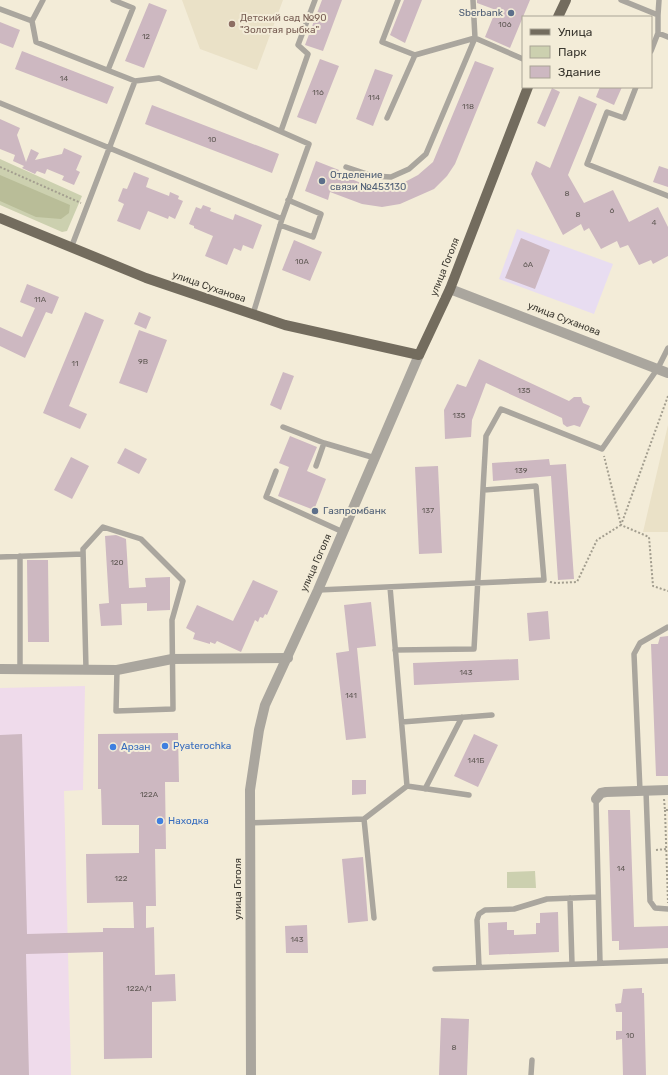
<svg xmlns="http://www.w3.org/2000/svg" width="668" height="1075" font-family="Rubik,sans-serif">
  <rect width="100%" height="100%" fill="#f3ecd8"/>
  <path fill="#e8ddf1" d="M517 229 613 264 594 314 499 279Z"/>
  <path fill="#efdbeb" d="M85 686 83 790 64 791 71 1075H0V688Z"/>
  <path fill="#eae1c7" d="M182 0H283L257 70 200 49Z
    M668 425V532H643Z"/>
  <path fill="#ccd0af" d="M0 159 82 196 67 231 62 232 0 205Z
    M535 871 536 888H507V872Z"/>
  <path fill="#b9bd98" d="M0 175 70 205 69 213 61 219 36 217 0 201Z"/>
  <path fill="#cdb8c1" d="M322 0H342L323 51 305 45Z
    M404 0H422L405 43 390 35Z
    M477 0H530L510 48 485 37 496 10 477 3Z
    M149 3 167 10 144 68 125 61Z
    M0 22 20 30 13 48 0 43Z
    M22 51 114 87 107 104 15 69Z
    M320 59 339 66 316 124 297 117Z
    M475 61 494 68 455 164 447 176 434 189 400 204 382 207 362 204 330 192 328 200 305 191 316 161 339 170 338 173 372 188 403 183 418 175 433 162Z
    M375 69 393 75 373 126 356 119Z
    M600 87H622L614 105 596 97Z
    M552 88 560 92 545 127 537 123Z
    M579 96 597 104 568 175 584 203 613 190 629 222 658 207 668 227V256L653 264 651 260 639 265 628 245 620 248 617 241 601 249 589 228 584 231 581 224 563 235 531 174 536 161 550 168Z
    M152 105 279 154 272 173 145 124Z
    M0 119 20 128 17 135 26 162 31 149 39 153 35 160 62 154 64 148 82 156 76 170 80 172 74 185 62 180 64 176 47 169 45 174 37 171 35 174 22 168 24 166 13 161 15 155 0 149Z
    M659 166 668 169V187L653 182Z
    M134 172 149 178 146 187 169 196 170 192 179 196 178 199 183 201 175 219 169 216 168 219 148 211 140 230 117 221 124 204 118 201 123 188 127 189Z
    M203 205 211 208 210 211 233 220 235 214 262 225 253 249 243 245 241 251 234 248 227 265 205 256 213 236 194 228V226L189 224 196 207 201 209Z
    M521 238 550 250 535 289 505 278Z
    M294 240 322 252 310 281 282 270Z
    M27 284 59 297 52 314 46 312 25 358 0 346V327L22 337 35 308 20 302Z
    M85 312 104 320 69 406 87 414 80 429 43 413Z
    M139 312 151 317 146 329 134 324Z
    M139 330 167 340 147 393 119 383Z
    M479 359 569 401 574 397H581L583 403 590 406 580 427 574 425 567 427 563 424 562 418 486 383 472 420 471 437 445 439 444 410 457 384 466 387Z
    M283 372 294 376 281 410 270 405Z
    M290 436 317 447 307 471 326 479 314 510 278 496 289 467 279 463Z
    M125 448 147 459 139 474 117 463Z
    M71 457 89 466 72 499 54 490Z
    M549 459 550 465 566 464 574 579 558 580 551 476 493 481 492 463Z
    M438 466 442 553 419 554 415 467Z
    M116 535 126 539 129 588 146 587 145 578 170 577V610L147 611V603L121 604 122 625 101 626 99 604 109 603 105 536Z
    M27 560H48L49 642H28Z
    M253 580 278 591 267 615 265 614 263 618 260 617 258 622 255 620 241 652 217 641 215 644 210 642V644L193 639 195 633 186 628 197 605 233 621Z
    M371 602 376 646 357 648 366 738 346 740 336 653 349 651 344 605Z
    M548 611 550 639 529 641 527 613Z
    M668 636V776H656L651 644H658L660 637Z
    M518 659 519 680 414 685 413 663Z
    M178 733 179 782H165L166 849H155L156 906H146V928L154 927 155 975 175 974 176 1001 152 1002V1058L104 1059 103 952 26 954 29 1075H0V735L22 734 27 934 103 932V928H134L133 902 87 903 86 854 139 853V825H102L101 789H98V734Z
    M474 734 498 745 478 787 454 776Z
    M352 780H366V794L352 795Z
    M608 810H630L634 927 668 926V948L619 950V941H612Z
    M363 857 368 921 348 923 342 859Z
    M558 912 559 952 489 955 488 923 507 922V930H514V935L536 934V923H540V913Z
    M307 925 308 953H286L285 926Z
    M642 988V993H644L646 1075H623L622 1039 616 1040V1031H622V1012H616L615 1004 621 1003 623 989Z
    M441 1018 469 1019 467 1075H439Z"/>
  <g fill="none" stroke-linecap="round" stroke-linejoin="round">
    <path stroke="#a39e8f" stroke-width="2" stroke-dasharray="2 2" stroke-linecap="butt" d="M0 167 81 203
      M668 396 621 525 649 537 653 586 668 591
      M550 582 556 583 577 582 597 540 621 525 604 456
      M664 799 665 810H668
      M665 810 668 903
      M656 850 666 849"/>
    <path stroke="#aaa69e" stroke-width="5.5" d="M398 0 382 42 415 55 475 38
      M473 0 475 38 523 59
      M621 0 658 15V33L651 51
      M0 9 32 21 36 42 135 81 71 248
      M658 15 659 0
      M32 21 43 0
      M658 33 668 37
      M108 70 133 8 113 0
      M135 81 159 78 309 144 282 219 253 314
      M636 87 624 118 607 112 587 164 668 196
      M0 103 282 219
      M387 118 415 55
      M281 131 308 54 298 45 315 0
      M346 167 373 176 391 177 409 169 426 154 475 38
      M280 225 313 237 321 214 288 200
      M283 427 324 443 375 458
      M316 466 324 443
      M276 471 266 497 343 532
      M20 556V669
      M0 557 83 554
      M390 587 407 786
      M318 590 544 580 536 486 484 490
      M395 650 474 649 486 436 501 409 602 449 658 368 668 348
      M86 669 83 549 103 527 141 539 183 581 172 620 173 709 116 711 117 670
      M402 722 492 715
      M425 789 462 717
      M640 791 634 654 640 643 668 627
      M646 791 650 901 655 908 668 909
      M596 799 600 963
      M364 819 374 918
      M250 823 364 819 407 786 469 795
      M570 898 572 964
      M479 967 477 920 479 914 485 910 514 909 547 899 598 897
      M435 969 668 961
      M531 1075 532 1060"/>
    <path stroke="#aaa69e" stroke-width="10" d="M450 289 668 373
      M0 669 117 670 172 659 288 658
      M596 799 601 793 606 792 668 790"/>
    <path stroke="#aaa69e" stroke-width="10" d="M251 1075 250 790 259 730 265 705 318 590 419 355"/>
    <path stroke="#736c5e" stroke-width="10" d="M558 17 566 0
      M0 218 146 278 285 325 419 355 450 289 528 87"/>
  </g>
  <g fill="#5c6f8a" stroke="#f3ecd8" stroke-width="1.5">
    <circle cx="511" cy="13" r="4"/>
    <circle cx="322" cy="181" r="4"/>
    <circle cx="315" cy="511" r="4"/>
  </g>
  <circle fill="#8d6e63" stroke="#f3ecd8" stroke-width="1.5" cx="232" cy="24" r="4"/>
  <g fill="#3f7fe0" stroke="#f3ecd8" stroke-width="1.5">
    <circle cx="165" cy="746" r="4"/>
    <circle cx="113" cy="747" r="4"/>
    <circle cx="160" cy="821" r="4"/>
  </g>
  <g text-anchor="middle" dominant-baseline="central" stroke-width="4" stroke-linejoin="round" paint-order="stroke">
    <g font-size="8" fill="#605955">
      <text x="505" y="24">106</text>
      <text x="146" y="36">12</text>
      <text x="64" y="78">14</text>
      <text x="318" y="92">116</text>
      <text x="374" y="97">114</text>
      <text x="468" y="106">118</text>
      <text x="212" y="139">10</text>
      <text x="567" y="193">8</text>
      <text x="612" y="210">6</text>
      <text x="578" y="214">8</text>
      <text x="654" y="222">4</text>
      <text x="302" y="261">10А</text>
      <text x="528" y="264">6А</text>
      <text x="40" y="299">11А</text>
      <text x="143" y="361">9В</text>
      <text x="75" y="363">11</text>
      <text x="524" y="390">135</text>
      <text x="459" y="415">135</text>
      <text x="521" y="470">139</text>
      <text x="428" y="510">137</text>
      <text x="117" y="562">120</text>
      <text x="466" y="672">143</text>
      <text x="351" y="695">141</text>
      <text x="476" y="760">141Б</text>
      <text x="149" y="794">122А</text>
      <text x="621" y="868">14</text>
      <text x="121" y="878">122</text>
      <text x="297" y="939">143</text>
      <text x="139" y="988">122А/1</text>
      <text x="630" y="1035">10</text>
      <text x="454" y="1047">8</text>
    </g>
    <g font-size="10" fill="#4e5e75" stroke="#f3ecd8" text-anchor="start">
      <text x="503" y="13" text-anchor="end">Sberbank</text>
      <text x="330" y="175">Отделение<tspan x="330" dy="12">связи №453130</tspan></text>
      <text x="323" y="511">Газпромбанк</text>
    </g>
    <g font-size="10" fill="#785e54" stroke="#f3ecd8" text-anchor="start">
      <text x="240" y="18">Детский сад №90<tspan x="240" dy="12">"Золотая рыбка"</tspan></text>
    </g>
    <g font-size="10" fill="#3c3931" stroke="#f3ecd8">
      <text transform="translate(445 267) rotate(-68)">улица Гоголя</text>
      <text transform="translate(209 287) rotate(19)">улица Суханова</text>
      <text transform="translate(564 319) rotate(21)">улица Суханова</text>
      <text transform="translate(316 563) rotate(-66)">улица Гоголя</text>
      <text transform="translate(238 889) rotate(-90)">улица Гоголя</text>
    </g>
    <g font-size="10" fill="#366cbe" stroke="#f3ecd8" text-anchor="start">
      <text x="173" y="746">Pyaterochka</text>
      <text x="121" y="747">Арзан</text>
      <text x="168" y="821">Находка</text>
    </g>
  </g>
  <rect x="522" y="16" width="130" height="72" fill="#f3ecd8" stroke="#aaa495"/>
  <rect x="530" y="29" width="20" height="6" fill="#736c5e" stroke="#aaa495"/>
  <text x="558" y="36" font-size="12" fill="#3c3931">Улица</text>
  <rect x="530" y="46" width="20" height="12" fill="#ccd0af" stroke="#aaa495"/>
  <text x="558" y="56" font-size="12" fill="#3c3931">Парк</text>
  <rect x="530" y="66" width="20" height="12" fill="#cdb8c1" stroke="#aaa495"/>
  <text x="558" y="76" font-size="12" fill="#3c3931">Здание</text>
</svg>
